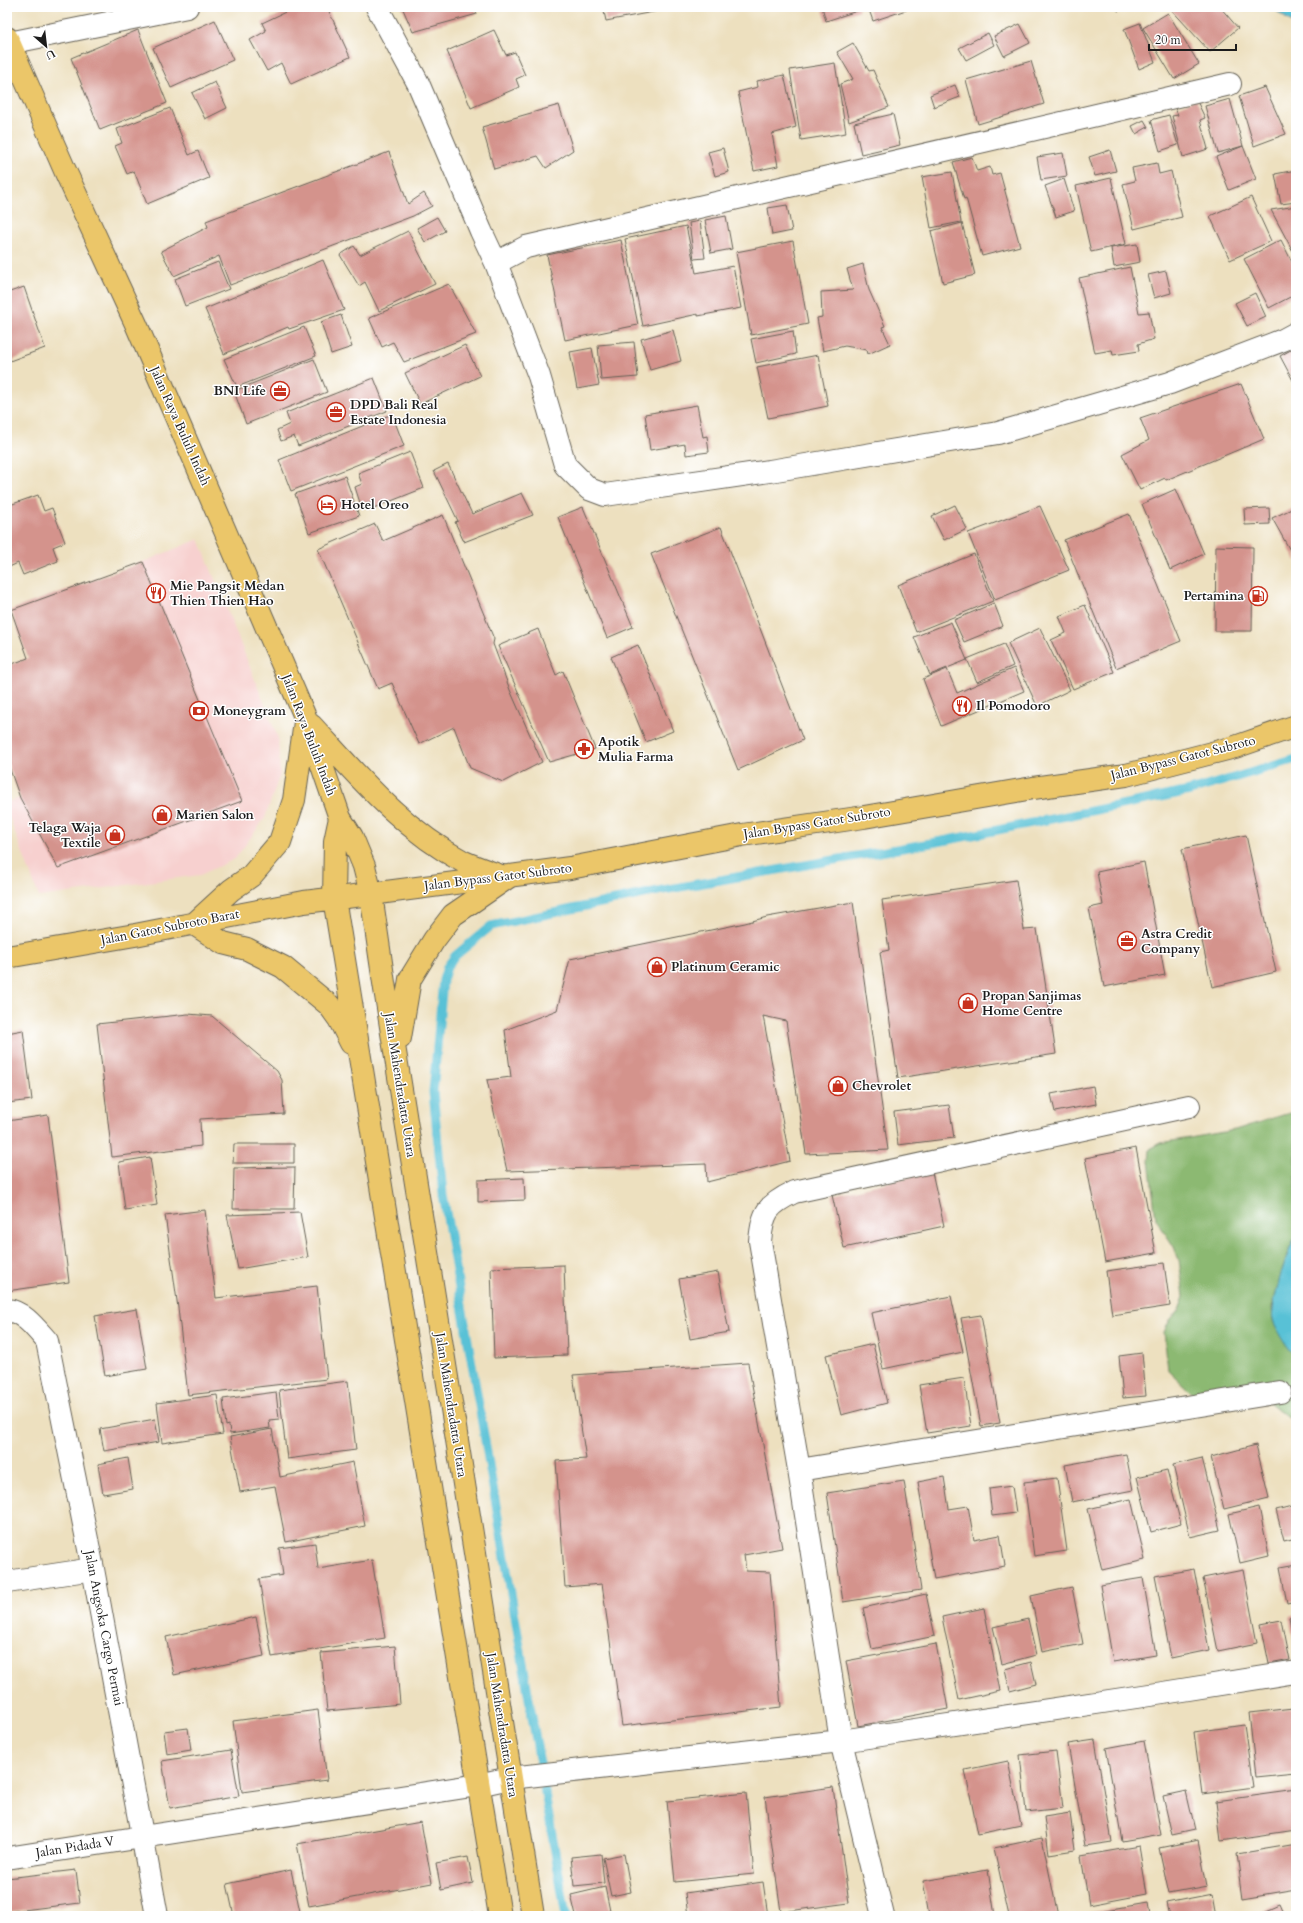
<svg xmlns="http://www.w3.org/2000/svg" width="1303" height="1923" font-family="Cardo,serif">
  <rect width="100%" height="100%" fill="#fff"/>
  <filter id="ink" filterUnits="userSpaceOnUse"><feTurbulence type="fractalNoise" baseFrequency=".025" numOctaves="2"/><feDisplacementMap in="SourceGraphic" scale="8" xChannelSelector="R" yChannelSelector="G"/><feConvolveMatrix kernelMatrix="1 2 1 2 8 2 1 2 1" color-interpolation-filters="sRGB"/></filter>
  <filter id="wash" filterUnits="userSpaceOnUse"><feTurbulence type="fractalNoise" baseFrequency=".012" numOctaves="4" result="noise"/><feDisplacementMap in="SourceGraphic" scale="16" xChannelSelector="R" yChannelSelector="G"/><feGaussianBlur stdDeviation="0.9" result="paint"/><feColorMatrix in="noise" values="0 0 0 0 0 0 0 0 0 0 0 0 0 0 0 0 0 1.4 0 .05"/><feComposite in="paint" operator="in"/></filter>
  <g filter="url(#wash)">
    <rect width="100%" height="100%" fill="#ede0bf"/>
    <path fill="#f7d0cf" d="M199 539 278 738 280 774 265 818 235 859 200 875 39 897 7 811V802L20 798 7 761V666L28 658 11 610 143 562Z"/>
    <path fill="#8cb972" stroke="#546a47" d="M1296 1112V1237L1287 1255 1272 1308 1273 1321 1296 1357V1424L1247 1384 1193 1394 1168 1370 1164 1332 1170 1320 1179 1310 1184 1297 1179 1260 1174 1247 1156 1219 1149 1161 1150 1149 1161 1143 1235 1130 1282 1115Z"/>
    <path fill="#59c1d6" stroke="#3a6e79" d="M1273 7H1296V26L1274 9Z
      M1296 1237V1357C1291 1353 1275 1327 1273 1320 1270 1305 1287 1249 1296 1237Z"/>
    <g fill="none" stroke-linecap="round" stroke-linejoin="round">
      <path stroke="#59c1d6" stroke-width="9" d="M566 1916 443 1194 433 1092 443 980 447 967 455 956 491 926 663 890 948 840 1190 791 1296 759"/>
    </g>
    <g id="blocks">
      <path fill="#d4938c" d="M296 7H327L350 57 291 84 281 63 267 71 250 40 266 31 262 23Z
        M402 7H475L477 14 413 32Z
        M603 7H674V8L606 21Z
        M822 7H859L860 10 826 21Z
        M868 7H915L873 21Z
        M1116 7H1128L1118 11Z
        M1169 7H1220L1238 28 1210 52Z
        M1168 13 1199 64 1174 79 1143 28Z
        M215 20 233 60 171 88 153 48Z
        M1140 23 1155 62 1139 69 1124 29Z
        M1020 24 1030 43 1004 56 994 36Z
        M138 30 167 103 100 130 71 58Z
        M494 30 506 55 515 52 525 75 516 79 519 87 471 108 447 51Z
        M988 33 994 45 966 60 959 48Z
        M853 43 869 71 873 70 889 107 849 122 840 84 853 79 837 52Z
        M1031 61 1044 104 978 124 966 80Z
        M835 63 846 133 801 140 790 70Z
        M784 75 796 127 772 134 778 166 754 171 738 92 758 87 757 81Z
        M215 82 227 108 205 119 192 93Z
        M955 85 960 97 934 107 930 95Z
        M1265 87 1286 134 1254 146 1239 96Z
        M1196 99 1205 118 1200 120 1208 149 1183 157 1172 116 1178 115 1175 108Z
        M1230 99 1243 146 1218 153 1205 106Z
        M559 105 573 150 546 168 538 156 494 169 482 127Z
        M170 108 189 155 198 151 209 178 147 204 134 171 127 174 115 146 122 143 117 129Z
        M893 114 900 145 861 154 854 123Z
        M1169 115 1178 145 1160 151 1151 120Z
        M1144 120 1148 127 1136 134 1132 126Z
        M1243 146 1256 179 1229 190 1216 157Z
        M723 148 729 172 715 176 708 152Z
        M1110 150 1116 171 1095 176 1089 157Z
        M389 152 408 204 424 193 432 206 413 216 230 285 219 256 174 276 161 251 208 227 206 221Z
        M1063 153 1067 176 1041 180 1037 157Z
        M972 157 977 171 990 167 992 175 1000 173 1020 246 982 256 966 198 964 199 953 162Z
        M1157 163 1159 174 1171 171 1182 217 1134 229 1123 184 1135 181 1132 168Z
        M1296 170V202L1281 204 1275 174Z
        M952 172 961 222 931 228 922 177Z
        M1111 178 1126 244 1091 252 1076 186Z
        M1064 179 1074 211 1056 217 1045 186Z
        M1251 197 1271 241 1230 260 1210 216Z
        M787 205 792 231 772 235 768 208Z
        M1296 206V257L1271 210Z
        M726 216 732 249 711 253 705 220Z
        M437 217 445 231 425 242 417 228Z
        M700 221 705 258 694 259 689 223Z
        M962 223 975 275 943 283 931 231Z
        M686 226 696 273 733 266 741 308 698 316V314L643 326 625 239Z
        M408 231 435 284 379 311 365 282 359 286 340 255 354 246 360 255Z
        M621 240 638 325 565 340 547 255Z
        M1281 240 1296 270V294L1269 308 1244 259Z
        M793 241 808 324 751 335 736 252Z
        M1137 244 1140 262 1114 267 1111 248Z
        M323 260 344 310 289 329 288 327 224 354 205 309Z
        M218 262 229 289 185 306 175 279Z
        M863 264 869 290 885 326 882 327 890 344 868 354 867 350 845 346 823 351 817 318 822 317 821 292 853 290 847 269Z
        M1130 267 1139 313 1149 312 1154 339 1138 344 1139 351 1113 355 1112 350 1095 353 1079 278Z
        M1166 271 1171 293 1154 298 1148 275Z
        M449 284 476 334 404 362 393 342 382 347 369 318Z
        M24 287 45 348 7 362V293Z
        M1255 293 1266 317 1247 326 1235 303Z
        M341 315 352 347 331 354 321 322Z
        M304 327 316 356 237 387 224 359Z
        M673 330 681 361 650 370 641 339Z
        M793 331 796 354 756 363 751 339Z
        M634 342 638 377 601 380 598 345Z
        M465 345 480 376 420 404 405 373Z
        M1296 347V386L1280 356Z
        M592 348 599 385 577 389 570 352Z
        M818 355 828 406 768 418 757 367Z
        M314 359 327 392 246 424 234 391Z
        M374 378 387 411 298 446 294 436 281 441 277 430 290 424 286 413Z
        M1241 384 1264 439 1166 480 1165 478 1140 490 1122 454 1149 440 1140 418Z
        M697 405 703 437 707 436 709 452 686 455 685 444 650 450 645 414Z
        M392 414 404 446 291 491 279 460Z
        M410 452 424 488 371 509 369 503 361 506 355 487 362 484 358 473Z
        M448 464 472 514 522 493 533 515 464 542 455 522 458 521 434 471Z
        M345 476 359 516 309 533 295 494Z
        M1176 489 1204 554 1170 570 1142 504Z
        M38 495 44 511 52 508 65 542 53 547 58 561 23 575 18 563 7 568V506Z
        M955 505 967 529 944 540 932 516Z
        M1040 506 1069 570 995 600 968 533Z
        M583 507 633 627 607 638 558 517Z
        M1296 507V561L1272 518Z
        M1269 508 1270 524 1245 525 1244 509Z
        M1129 514 1181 641 1116 668 1064 540Z
        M443 515 494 639 493 644 510 690 542 762 503 782 470 768 454 727 419 744 392 683 378 689 318 549 375 524 383 541Z
        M721 527 803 740 738 770 651 554Z
        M1216 546 1253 547 1252 631H1215Z
        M974 554 993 601 916 632 898 585Z
        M143 562 242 801 58 868 20 798 7 761V666L28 658 11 610Z
        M994 603 1003 626 964 642 954 620Z
        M1085 605 1114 672 1073 689 1051 640 1066 633 1059 616Z
        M951 622 967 660 930 675 914 637Z
        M1040 628 1070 690 1037 706 1008 643Z
        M538 629 556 675 563 671 595 749 549 762 498 646Z
        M1004 644 1013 666 977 682 967 659Z
        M638 645 673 731 646 742 611 657Z
        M1014 668 1024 691 941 726 923 679 947 669 957 693Z
        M1246 835 1276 972 1212 987 1182 849Z
        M1144 862 1165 975 1104 987 1089 908 1103 905 1097 872Z
        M1016 880 1024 930 1037 929 1056 1054 898 1078 880 952 889 950 882 900Z
        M853 902 888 1150 806 1154 786 1021 763 1016 790 1161 707 1182 706 1164 507 1171 487 1080 511 1077 505 1030 557 1010 570 959 745 923 767 917Z
        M188 1014 212 1016 277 1071 282 1080 284 1114 200 1119 201 1146 112 1157 97 1024Z
        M23 1030 32 1100 7 1103V1033Z
        M1093 1086 1096 1104 1055 1112 1051 1094Z
        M949 1105 954 1138 898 1145 894 1112Z
        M48 1115 69 1282 7 1291V1121Z
        M234 1144H294V1163H233Z
        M1136 1148 1156 1253 1105 1262 1085 1158Z
        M150 1157 157 1205 125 1210 119 1162Z
        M295 1167 294 1209H233L234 1168Z
        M932 1172 944 1226 844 1248 832 1195Z
        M524 1178 525 1200 478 1202V1180Z
        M205 1210 216 1298 317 1286 327 1379 188 1395 178 1308 165 1215Z
        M300 1212 308 1257 238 1269 227 1215Z
        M1164 1263 1170 1306 1112 1315 1106 1271Z
        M564 1265 567 1355 494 1358 491 1268Z
        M718 1272 729 1332 690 1339 679 1279Z
        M951 1296 963 1352 883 1369 871 1313Z
        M137 1309 147 1369 105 1376 95 1316Z
        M981 1315 1000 1423 981 1426 961 1318Z
        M873 1344 887 1403 841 1415 826 1355Z
        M1142 1353 1146 1396 1123 1398 1119 1356Z
        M748 1363 782 1548 744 1555 746 1571 770 1572 781 1707 622 1726 602 1584 565 1587 556 1461 586 1459 573 1375Z
        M964 1378 971 1426 927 1433 919 1385Z
        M348 1381 356 1450 287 1459 279 1390Z
        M276 1392 279 1419 269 1420 270 1428 230 1434 229 1425 226 1426 223 1399Z
        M217 1395 223 1434 162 1443 157 1403Z
        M155 1419 159 1442 104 1451 100 1429Z
        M272 1429 280 1477 353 1462 365 1526 286 1542 275 1486 240 1492 230 1437Z
        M1256 1445 1269 1498 1224 1509 1211 1457Z
        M1126 1454 1133 1490 1072 1502 1065 1465Z
        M128 1458 133 1489 103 1494 98 1464Z
        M1202 1458 1220 1530 1190 1537 1173 1465Z
        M1167 1470 1181 1524 1151 1532 1137 1477Z
        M944 1477 949 1509 968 1506 974 1540 1000 1535 1005 1566 934 1579 918 1482Z
        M1057 1478 1067 1551 1034 1556 1024 1482Z
        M904 1481 921 1590 843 1602 827 1493Z
        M1012 1486 1016 1513 992 1516 989 1489Z
        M1131 1499 1145 1560 1102 1570 1088 1509Z
        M1296 1505V1538L1284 1541 1276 1510Z
        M1259 1507 1269 1556 1240 1563 1229 1514Z
        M315 1543 318 1569 372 1560 385 1638 272 1657 259 1579 283 1575 279 1548Z
        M1296 1564V1601L1287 1603 1280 1567Z
        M1194 1569 1209 1650 1171 1658 1155 1576Z
        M1243 1570 1257 1643 1218 1651 1203 1578Z
        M1143 1578 1156 1655 1113 1662 1100 1585Z
        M1072 1587 1083 1644 1042 1652 1031 1596Z
        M926 1594 935 1636 872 1649 863 1608Z
        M984 1608 1000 1691 959 1700 942 1617Z
        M1296 1615V1646H1295L1289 1617Z
        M256 1617 264 1656 174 1675 166 1637Z
        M1028 1619 1036 1655 1002 1664 993 1627Z
        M1281 1620 1289 1660 1269 1664 1261 1624Z
        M936 1644 948 1709 858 1726 846 1661Z
        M395 1646 400 1704 327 1711 321 1653Z
        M1031 1662 1036 1684 1010 1691 1005 1669Z
        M1294 1708 1296 1725V1773L1256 1777 1249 1713Z
        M318 1710 327 1780 242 1792 233 1721Z
        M1244 1725 1253 1787 1202 1794 1194 1732Z
        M188 1728 191 1750 167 1754 164 1731Z
        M1095 1740 1112 1842 1085 1846 1068 1744Z
        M1144 1741 1161 1834 1122 1841 1106 1748Z
        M231 1750 239 1796 170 1808 162 1761Z
        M1056 1751 1063 1808 1026 1812 1020 1755Z
        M1008 1761 1021 1825 978 1834 965 1770Z
        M833 1787 849 1903 781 1912 765 1797Z
        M1296 1790V1830L1221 1841 1216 1801Z
        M1186 1791 1195 1830 1172 1835 1163 1796Z
        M746 1793 754 1874 675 1882 667 1801Z
        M1070 1813 1075 1850 1049 1854 1044 1817Z
        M421 1822 432 1883 309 1906 297 1844Z
        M1042 1838 1058 1916H1009L994 1848Z
        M1198 1840 1207 1886 1169 1893 1159 1848Z
        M1296 1844V1889L1242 1898 1236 1854Z
        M1139 1846 1147 1894 1089 1905 1081 1856Z
        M601 1854 604 1883 574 1886 571 1857Z
        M624 1854 631 1892 611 1896 603 1858Z
        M468 1857 473 1883 441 1890 436 1863Z
        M76 1870 80 1903 7 1912V1878Z
        M291 1870 301 1916H234L227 1884Z
        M988 1870 995 1916H929L923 1881Z
        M763 1882 768 1916H688L685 1893Z
        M605 1887 610 1911 586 1916H576L571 1895Z
        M1212 1894 1216 1916H1169L1166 1903Z
        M1147 1903 1149 1916H1090L1089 1913Z
        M1279 1904 1284 1916H1252Z
        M474 1912 475 1916H456V1915Z"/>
    </g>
  </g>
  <g filter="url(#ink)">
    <use href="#blocks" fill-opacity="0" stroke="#656155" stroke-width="1"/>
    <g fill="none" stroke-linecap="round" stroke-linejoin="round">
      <g stroke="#656155" stroke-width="24">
        <path id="street" d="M377 7 418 83 481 231 496 263
          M9 43 187 7
          M1230 84 526 247 496 263 539 376 565 465 589 489 605 495 776 470 998 433 1170 383 1283 340 1296 333
          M7 1310C23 1311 37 1330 47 1341L93 1569 157 1916
          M799 1470 1280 1392
          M7 1582 93 1569
          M7 1858 478 1785 510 1778 841 1741 1163 1693 1296 1672
          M883 1916 841 1741 799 1470 760 1241C763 1212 767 1205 794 1192L1189 1106"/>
      </g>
      <g stroke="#656155" stroke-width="24">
        <path id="primary" d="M371 894 570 868 742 835 864 817 1033 788 1126 775 1235 747 1296 726"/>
      </g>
      <g stroke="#656155" stroke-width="24">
        <path id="highway" d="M7 38 67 175 136 324 306 719 340 818 352 837 364 866 371 894 384 983 533 1916
          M305 722 294 800 280 842 251 876 231 890 194 924 223 943 247 949 283 967 329 1005 339 1019 351 1043
          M312 726C358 776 402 829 464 862 477 868 493 873 507 878
          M340 818 335 841 334 898 500 1916
          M7 957 135 935 304 902 371 894
          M400 1038 410 979 434 940 453 915 507 878"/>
      </g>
      <use href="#street" stroke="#fff" stroke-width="22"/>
      <use href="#primary" stroke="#ebc669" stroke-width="22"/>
      <use href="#highway" stroke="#ebc669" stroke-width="22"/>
    </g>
  </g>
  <defs>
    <g id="office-ring" transform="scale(1)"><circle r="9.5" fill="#fff" stroke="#c8321e" stroke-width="1.5"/><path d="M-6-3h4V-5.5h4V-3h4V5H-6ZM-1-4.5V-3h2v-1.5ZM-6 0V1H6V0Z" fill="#c8321e"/></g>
    <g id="hotel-ring" transform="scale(1)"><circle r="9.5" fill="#fff" stroke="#c8321e" stroke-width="1.5"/><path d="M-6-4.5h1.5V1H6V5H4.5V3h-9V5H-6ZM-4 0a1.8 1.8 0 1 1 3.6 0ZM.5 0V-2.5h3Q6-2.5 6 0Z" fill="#c8321e"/></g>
    <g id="restaurant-ring" transform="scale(1)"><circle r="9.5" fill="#fff" stroke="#c8321e" stroke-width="1.5"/><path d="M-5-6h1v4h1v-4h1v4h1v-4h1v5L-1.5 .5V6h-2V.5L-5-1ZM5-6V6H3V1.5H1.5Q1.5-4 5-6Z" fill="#c8321e"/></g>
    <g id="fuel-ring" transform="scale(1)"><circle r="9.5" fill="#fff" stroke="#c8321e" stroke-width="1.5"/><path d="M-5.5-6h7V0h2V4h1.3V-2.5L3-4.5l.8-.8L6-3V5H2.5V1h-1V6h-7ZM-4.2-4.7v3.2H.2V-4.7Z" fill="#c8321e"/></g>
    <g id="bank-ring" transform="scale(1)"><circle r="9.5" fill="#fff" stroke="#c8321e" stroke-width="1.5"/><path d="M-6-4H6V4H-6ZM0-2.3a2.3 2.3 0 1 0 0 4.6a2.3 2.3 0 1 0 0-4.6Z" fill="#c8321e"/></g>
    <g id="pharmacy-ring" transform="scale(1)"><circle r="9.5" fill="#fff" stroke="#c8321e" stroke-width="1.5"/><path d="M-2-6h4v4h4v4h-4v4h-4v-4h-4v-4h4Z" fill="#c8321e"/></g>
    <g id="shop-ring" transform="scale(1)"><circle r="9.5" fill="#fff" stroke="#c8321e" stroke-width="1.5"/><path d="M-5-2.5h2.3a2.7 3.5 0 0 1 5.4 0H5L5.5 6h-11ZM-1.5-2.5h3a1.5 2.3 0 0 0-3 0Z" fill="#c8321e"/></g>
  </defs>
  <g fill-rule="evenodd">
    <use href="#office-ring" x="280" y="391"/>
    <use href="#office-ring" x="336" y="412"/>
    <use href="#hotel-ring" x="327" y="505"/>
    <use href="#restaurant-ring" x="156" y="593"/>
    <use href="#fuel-ring" x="1258" y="596"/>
    <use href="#restaurant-ring" x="962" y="706"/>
    <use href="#bank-ring" x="199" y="711"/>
    <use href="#pharmacy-ring" x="584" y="749"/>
    <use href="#shop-ring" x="162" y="815"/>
    <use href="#shop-ring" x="115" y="835"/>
    <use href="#office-ring" x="1127" y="941"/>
    <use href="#shop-ring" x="657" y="967"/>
    <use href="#shop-ring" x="968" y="1003"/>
    <use href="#shop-ring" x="838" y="1086"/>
  </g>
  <g text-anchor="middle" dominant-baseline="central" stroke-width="3" stroke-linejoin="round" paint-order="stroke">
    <g font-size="13" font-weight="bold" fill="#1c1c1c" stroke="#fff" text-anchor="start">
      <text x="266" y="391" text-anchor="end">BNI Life</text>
      <text x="350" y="405">DPD Bali Real<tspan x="350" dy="15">Estate Indonesia</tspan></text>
      <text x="341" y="505">Hotel Oreo</text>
      <text x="170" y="586">Mie Pangsit Medan<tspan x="170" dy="15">Thien Thien Hao</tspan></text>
      <text x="1244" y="596" text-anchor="end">Pertamina</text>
      <text x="976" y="706">Il Pomodoro</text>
      <text x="213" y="711">Moneygram</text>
      <text x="598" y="742">Apotik<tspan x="598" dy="15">Mulia Farma</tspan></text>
      <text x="176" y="815">Marien Salon</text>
      <text x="101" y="828" text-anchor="end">Telaga Waja<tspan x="101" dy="15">Textile</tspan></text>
      <text x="1141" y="934">Astra Credit<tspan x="1141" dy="15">Company</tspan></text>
      <text x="671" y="967">Platinum Ceramic</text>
      <text x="982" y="996">Propan Sanjimas<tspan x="982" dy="15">Home Centre</tspan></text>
      <text x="852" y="1086">Chevrolet</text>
    </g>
    <g font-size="13" fill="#1c1c1c" stroke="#fff">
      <text transform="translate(180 426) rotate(66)">Jalan Raya Buluh Indah</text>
      <text transform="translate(309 735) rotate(69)">Jalan Raya Buluh Indah</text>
      <text transform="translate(1183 758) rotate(-14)">Jalan Bypass Gatot Subroto</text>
      <text transform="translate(817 823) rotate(-9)">Jalan Bypass Gatot Subroto</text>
      <text transform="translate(498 877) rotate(-7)">Jalan Bypass Gatot Subroto</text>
      <text transform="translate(170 927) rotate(-11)">Jalan Gatot Subroto Barat</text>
      <text transform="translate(400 1085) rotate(81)">Jalan Mahendradatta Utara</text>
      <text transform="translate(451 1405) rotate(81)">Jalan Mahendradatta Utara</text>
      <text transform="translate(104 1628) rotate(79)">Jalan Angsoka Cargo Permai</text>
      <text transform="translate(502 1725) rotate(81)">Jalan Mahendradatta Utara</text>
      <text transform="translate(75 1847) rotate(-9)">Jalan Pidada V</text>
    </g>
  </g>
  <rect width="1303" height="1923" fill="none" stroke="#fff" stroke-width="24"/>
  <g transform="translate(46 46) rotate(152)" stroke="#ffffff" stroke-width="3" paint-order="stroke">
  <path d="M0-3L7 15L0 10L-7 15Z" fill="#1c1c1c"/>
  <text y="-6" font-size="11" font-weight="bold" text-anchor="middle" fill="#1c1c1c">U</text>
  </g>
  <path d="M1149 44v6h87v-6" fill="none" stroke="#1c1c1c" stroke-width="2"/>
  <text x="1155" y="44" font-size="12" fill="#1c1c1c" stroke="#ffffff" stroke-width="3" paint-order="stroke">20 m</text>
</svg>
